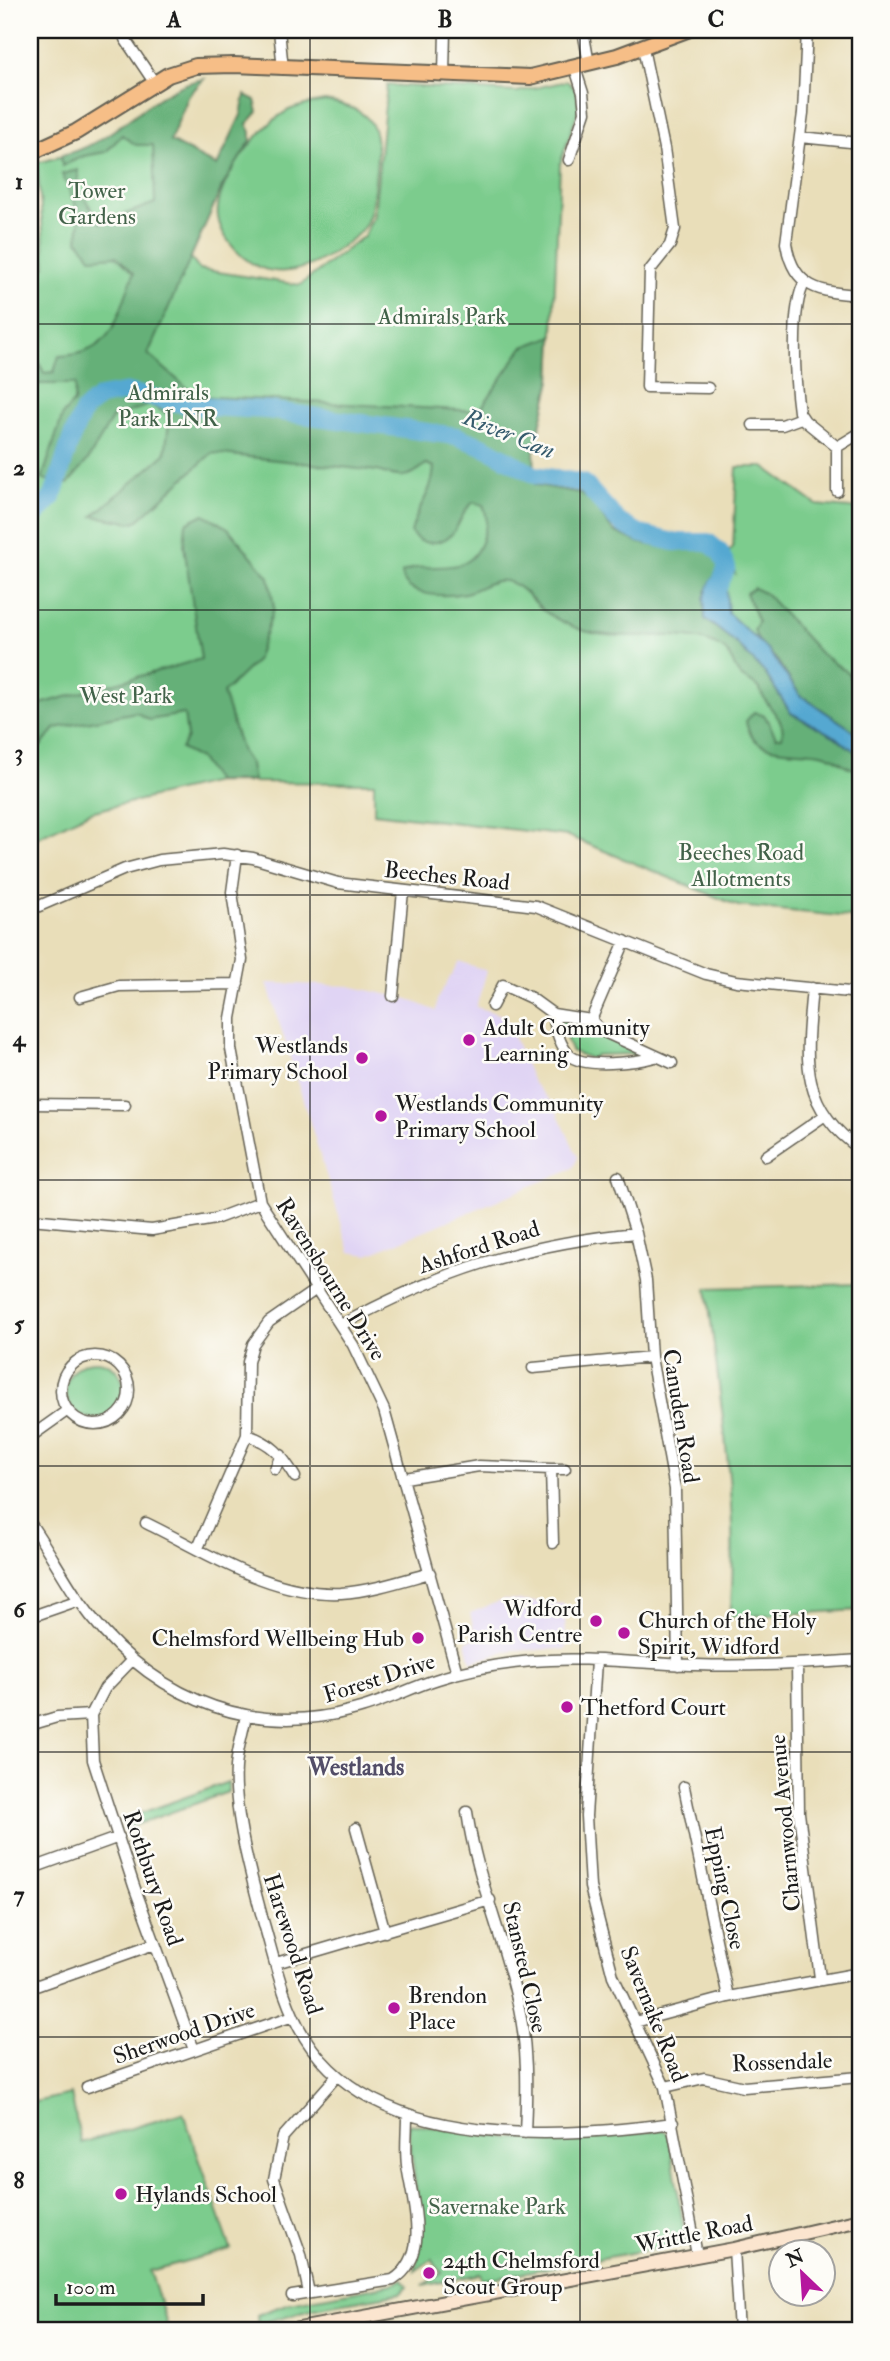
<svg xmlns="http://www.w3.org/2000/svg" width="890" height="2361" font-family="'IM FELL Double Pica',serif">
  <rect width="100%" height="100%" fill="#fdfcf7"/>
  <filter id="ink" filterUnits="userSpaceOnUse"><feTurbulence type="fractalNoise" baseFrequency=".0143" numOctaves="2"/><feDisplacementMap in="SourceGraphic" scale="14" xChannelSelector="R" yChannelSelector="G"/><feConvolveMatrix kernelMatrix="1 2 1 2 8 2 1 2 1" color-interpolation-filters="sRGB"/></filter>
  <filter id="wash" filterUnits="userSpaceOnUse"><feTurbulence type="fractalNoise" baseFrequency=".00686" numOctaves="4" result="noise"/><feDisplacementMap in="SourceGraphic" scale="28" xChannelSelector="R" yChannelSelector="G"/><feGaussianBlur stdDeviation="1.57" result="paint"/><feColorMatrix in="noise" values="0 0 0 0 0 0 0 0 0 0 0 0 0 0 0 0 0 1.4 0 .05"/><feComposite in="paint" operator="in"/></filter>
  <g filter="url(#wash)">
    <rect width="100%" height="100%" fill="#e9deb9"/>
    <path fill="#e0d4f4" d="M459 961 487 971 476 1007 505 1016 533 1082 553 1104 578 1157 573 1168 368 1255 350 1252 267 983 349 986 408 999 436 1011 437 1000Z
      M503 1600 564 1604 567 1649 512 1650 471 1662 466 1641 476 1638 470 1613Z"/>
    <path fill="#7ccc8d" stroke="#4c7454" stroke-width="2" d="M567 81 576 90 579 108 560 164 551 380 534 451 535 485 580 493 593 503 613 531 640 543 679 550 705 549 735 573 728 553 733 547 737 467H764L817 505 860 509V918L738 906 568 836 374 813V783L216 782 90 812 30 841V269L46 267 37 163 77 152 97 143 149 106 192 260 199 269 300 285 364 236 374 215 387 85 517 92Z
      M325 101C380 110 380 132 375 180 373 196 373 213 364 227 358 236 349 241 340 248 311 269 275 284 243 257 232 248 220 232 218 217 213 184 261 124 289 110 301 105 313 103 325 101Z
      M564 1019 586 1024 597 1032 638 1051 637 1058 631 1054 596 1055 592 1059 571 1051 563 1029 560 1028 559 1022Z
      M860 1284V1610L730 1617C740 1508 719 1397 707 1288Z
      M66 1390a29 29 0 1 1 58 0a29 29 0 1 1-58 0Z
      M228 1782V1792L127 1828 124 1819Z
      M71 2094 81 2143 183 2113 231 2249 150 2271 169 2331H30V2103Z
      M409 2124 510 2138 570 2140 663 2130 669 2135 686 2243 482 2280 480 2274 423 2286 442 2273 432 2259 415 2271C428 2224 410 2172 409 2124Z
      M403 2279 408 2286 401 2293 315 2308 258 2324 257 2315 289 2303 393 2284Z"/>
    <path fill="#65b078" stroke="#40664a" stroke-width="2" d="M204 79 189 95 170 141 217 166 241 115 245 95 255 100 258 112 247 124 251 132V140L222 187 148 354 196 396 479 411 523 347 553 336 551 380 534 451 535 485 580 493 593 503 613 531 640 543 679 550 705 549 716 558 719 567 706 592 705 619 736 643 765 673 791 713 834 736 860 755V770C847 770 838 758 825 754 799 746 752 761 746 721L754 712 765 716 776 737H782C787 717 764 707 760 689 754 682 744 681 739 674 732 666 733 655 722 648 683 624 620 646 576 628 564 623 553 618 543 610 532 600 521 584 505 581 490 579 479 590 465 593 446 597 403 598 402 573 429 557 470 584 483 536 487 524 488 517 483 505L474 502C457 513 462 537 436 542 424 544 419 542 411 533 416 508 433 493 434 467L426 464C408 480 399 478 377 471L212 453 135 523 93 516 165 454 170 415 150 405 113 417 88 460 68 484 42 479 63 414 74 402 75 384H30V357L36 356 44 373 54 372 59 356C115 354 116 318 134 273L116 256 92 258 78 240 80 215 62 174 78 170V189L101 223 155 203 153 145H136L122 135 106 152 84 156 62 166 61 155C116 145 149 88 204 79Z
      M204 514 228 528 269 577 274 608 256 661 223 693 242 752 250 764 253 781 216 782 200 759 181 749 187 737 184 714 149 720 136 712 56 728 41 746 30 750V707L201 659 184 546 186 523Z
      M754 588 766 594 821 654 849 673 853 688 860 691V735L800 695 777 660 758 640 754 630 758 622 746 593Z"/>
    <path fill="#55a8d1" stroke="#386276" stroke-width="2" d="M711 581 726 590 728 613 768 650 800 695 860 735V755L834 736 791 713 765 673 736 643 705 619 704 598Z"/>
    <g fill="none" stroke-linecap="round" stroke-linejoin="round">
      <path stroke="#55a8d1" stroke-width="18" d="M30 522 53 496 71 439 84 410 100 397 128 392 190 406 267 410 456 436 487 448 535 475 584 483 619 522 641 534 674 542H708L720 552 727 567 717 590 715 608"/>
    </g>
  </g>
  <g filter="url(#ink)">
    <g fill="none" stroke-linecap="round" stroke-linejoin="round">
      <g stroke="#646053" stroke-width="13">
        <path id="street" d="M279 30 283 69
          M583 30 589 64
          M807 30 803 113 786 243C793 289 820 292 860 295
          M125 39 154 82
          M643 48 664 148 675 229 670 245 650 270 647 387 708 388
          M444 74 445 30
          M800 137 860 143
          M569 160 585 112 583 93 575 68
          M805 282C790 306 795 382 799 412L805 421 837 447 860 433
          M753 425H782L801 418
          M837 491V447
          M237 855 232 892 242 960 231 1018V1049L260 1202 353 1345 384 1410 457 1673
          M30 910 125 869 159 860 223 854 253 858 338 883 536 906 706 974 736 981 860 993
          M812 988C806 1056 797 1105 860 1149
          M393 996 403 891
          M80 997 119 986 238 984
          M492 1006 503 985 531 998 553 1014 591 1020 602 1031 672 1063
          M553 1014C555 1027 560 1045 569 1055 584 1069 637 1062 655 1057
          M591 1020 625 941
          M30 1104 125 1105
          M766 1156 824 1116
          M618 1177 636 1233 646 1280 651 1357 675 1489 678 1665
          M30 1219 152 1230 215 1219 260 1202
          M341 1325C441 1271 523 1244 636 1233
          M61 1390a34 34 0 1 1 68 0a34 34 0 1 1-68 0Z
          M533 1368 651 1357
          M247 1435C272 1443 282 1455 295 1477
          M30 1437 68 1410
          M275 1469 281 1455
          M551 1469H565
          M405 1478 479 1466 551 1469 553 1543
          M30 1523C47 1547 61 1574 78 1599 142 1691 242 1740 353 1710 383 1703 409 1688 438 1679 468 1669 500 1664 532 1661 586 1656 642 1664 696 1665 751 1667 806 1664 860 1660
          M146 1523C208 1553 270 1596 341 1593 371 1591 401 1581 430 1573
          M198 1548 247 1435 248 1362 253 1344 269 1322 318 1288
          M30 1617 79 1600
          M132 1660 105 1688 91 1715 93 1760 134 1886 194 2050
          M596 1661 586 1816 590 1887 613 1976 665 2087 697 2255
          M797 1664 799 1813 820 1978
          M246 1715C243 1732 237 1750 236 1767 233 1813 252 1880 264 1924 275 1962 284 2005 305 2038 375 2150 559 2139 673 2123
          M30 1725 57 1717 91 1715
          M684 1787 728 1997
          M467 1812C476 1876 503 1936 517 1999 528 2043 527 2088 525 2133
          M356 1828 385 1932
          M30 1869 119 1837
          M276 1963 490 1900
          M30 1988 154 1944
          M635 2022 728 1997 860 1973
          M87 2087 293 2016
          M665 2087 704 2078 744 2087 860 2077
          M734 2249 739 2331
          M309 2293 301 2255 274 2179 283 2137 336 2077
          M292 2296 393 2280C432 2255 412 2202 407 2165 405 2149 407 2132 407 2116"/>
      </g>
      <g stroke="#646053" stroke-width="16">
        <path id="secondary" d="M288 2331 734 2249 860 2220"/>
      </g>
      <g stroke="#646053" stroke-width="18">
        <path id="primary" d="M30 153 76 132 168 75 196 66 234 65 530 77 617 56 687 30"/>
      </g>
      <use href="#street" stroke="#fff" stroke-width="10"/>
      <use href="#secondary" stroke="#fbe5cf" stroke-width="12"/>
      <use href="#primary" stroke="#f6be87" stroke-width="14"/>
    </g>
  </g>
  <path fill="none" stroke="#1c1c1c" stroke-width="2" stroke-opacity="0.55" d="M310 30V2331M580 30V2331M30 324H860M30 610H860M30 895H860M30 1180H860M30 1466H860M30 1752H860M30 2037H860"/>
  <g fill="#b5179e" stroke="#fdfcf7" stroke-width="2.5">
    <circle cx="469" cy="1040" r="7"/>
    <circle cx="362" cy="1058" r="7"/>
    <circle cx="381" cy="1116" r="7"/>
    <circle cx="596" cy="1621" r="7"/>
    <circle cx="624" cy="1633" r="7"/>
    <circle cx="418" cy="1638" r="7"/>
    <circle cx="567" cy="1707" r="7"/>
    <circle cx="394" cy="2008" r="7"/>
    <circle cx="121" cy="2194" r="7"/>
    <circle cx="429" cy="2273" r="7"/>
  </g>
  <g text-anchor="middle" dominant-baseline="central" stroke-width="5" stroke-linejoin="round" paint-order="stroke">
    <g font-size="23" fill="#426249" stroke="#fdfcf7">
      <text x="97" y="190">Tower<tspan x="97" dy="26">Gardens</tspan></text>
      <text x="442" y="316">Admirals Park</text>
      <text x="168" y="392">Admirals<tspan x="168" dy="26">Park LNR</tspan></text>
      <text x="126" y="695">West Park</text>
      <text x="741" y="852">Beeches Road<tspan x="741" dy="26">Allotments</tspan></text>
      <text x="497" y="2206">Savernake Park</text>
    </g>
    <g font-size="23" fill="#1c1c1c" stroke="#fdfcf7">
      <text transform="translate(447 876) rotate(6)">Beeches Road</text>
      <text transform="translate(479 1247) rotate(-18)">Ashford Road</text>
      <text transform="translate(331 1279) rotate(58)">Ravensbourne Drive</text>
      <text transform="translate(681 1416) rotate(81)">Canuden Road</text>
      <text transform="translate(379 1678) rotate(-18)">Forest Drive</text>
      <text transform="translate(785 1823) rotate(-95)">Charnwood Avenue</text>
      <text transform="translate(153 1878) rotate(71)">Rothbury Road</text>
      <text transform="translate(725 1888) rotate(78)">Epping Close</text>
      <text transform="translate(293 1944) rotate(72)">Harewood Road</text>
      <text transform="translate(525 1967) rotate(77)">Stansted Close</text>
      <text transform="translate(654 2014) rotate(68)">Savernake Road</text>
      <text transform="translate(184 2033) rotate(-19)">Sherwood Drive</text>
      <text transform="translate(782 2062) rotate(-2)">Rossendale</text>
      <text transform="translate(694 2234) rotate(-11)">Writtle Road</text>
    </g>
    <g font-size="23" fill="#1c1c1c" stroke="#fdfcf7" text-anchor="start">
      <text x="483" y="1027">Adult Community<tspan x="483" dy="26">Learning</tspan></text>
      <text x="348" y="1045" text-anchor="end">Westlands<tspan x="348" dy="26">Primary School</tspan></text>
      <text x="395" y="1103">Westlands Community<tspan x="395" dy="26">Primary School</tspan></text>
      <text x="582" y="1608" text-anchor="end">Widford<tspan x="582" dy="26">Parish Centre</tspan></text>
      <text x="638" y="1620">Church of the Holy<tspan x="638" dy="26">Spirit, Widford</tspan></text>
      <text x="404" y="1638" text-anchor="end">Chelmsford Wellbeing Hub</text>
      <text x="581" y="1707">Thetford Court</text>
      <text x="408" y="1995">Brendon<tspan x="408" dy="26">Place</tspan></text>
      <text x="135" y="2194">Hylands School</text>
      <text x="443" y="2260">24th Chelmsford<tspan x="443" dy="26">Scout Group</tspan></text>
    </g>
    <g font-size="24" font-style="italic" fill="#365b6d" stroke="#fdfcf7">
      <text transform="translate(509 434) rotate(22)">River Can</text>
    </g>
    <g font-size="24" font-weight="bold" fill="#524d67" stroke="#fdfcf7">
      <text x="356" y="1767">Westlands</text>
    </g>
  </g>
  <rect width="890" height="2361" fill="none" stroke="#fdfcf7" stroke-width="77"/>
  <g transform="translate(802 2273) rotate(335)"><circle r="33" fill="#fdfcf7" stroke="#a3a29f" stroke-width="2"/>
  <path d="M0-5L12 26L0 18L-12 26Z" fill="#b5179e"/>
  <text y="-10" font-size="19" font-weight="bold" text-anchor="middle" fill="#1c1c1c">N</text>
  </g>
  <path d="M56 2294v10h147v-10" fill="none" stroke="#1c1c1c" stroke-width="3.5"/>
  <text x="66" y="2294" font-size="21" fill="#1c1c1c" stroke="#fdfcf7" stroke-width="5" paint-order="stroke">100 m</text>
  <rect x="38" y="38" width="814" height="2284" fill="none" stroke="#1c1c1c" stroke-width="2.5"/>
  <g font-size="23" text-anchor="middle" font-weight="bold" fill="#1c1c1c">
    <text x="174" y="27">A</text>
    <text x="445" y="27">B</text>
    <text x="716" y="27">C</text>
    <text x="19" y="189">1</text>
    <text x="19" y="475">2</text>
    <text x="19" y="760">3</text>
    <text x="19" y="1046">4</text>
    <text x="19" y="1331">5</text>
    <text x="19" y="1617">6</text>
    <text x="19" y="1902">7</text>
    <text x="19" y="2188">8</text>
  </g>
</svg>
